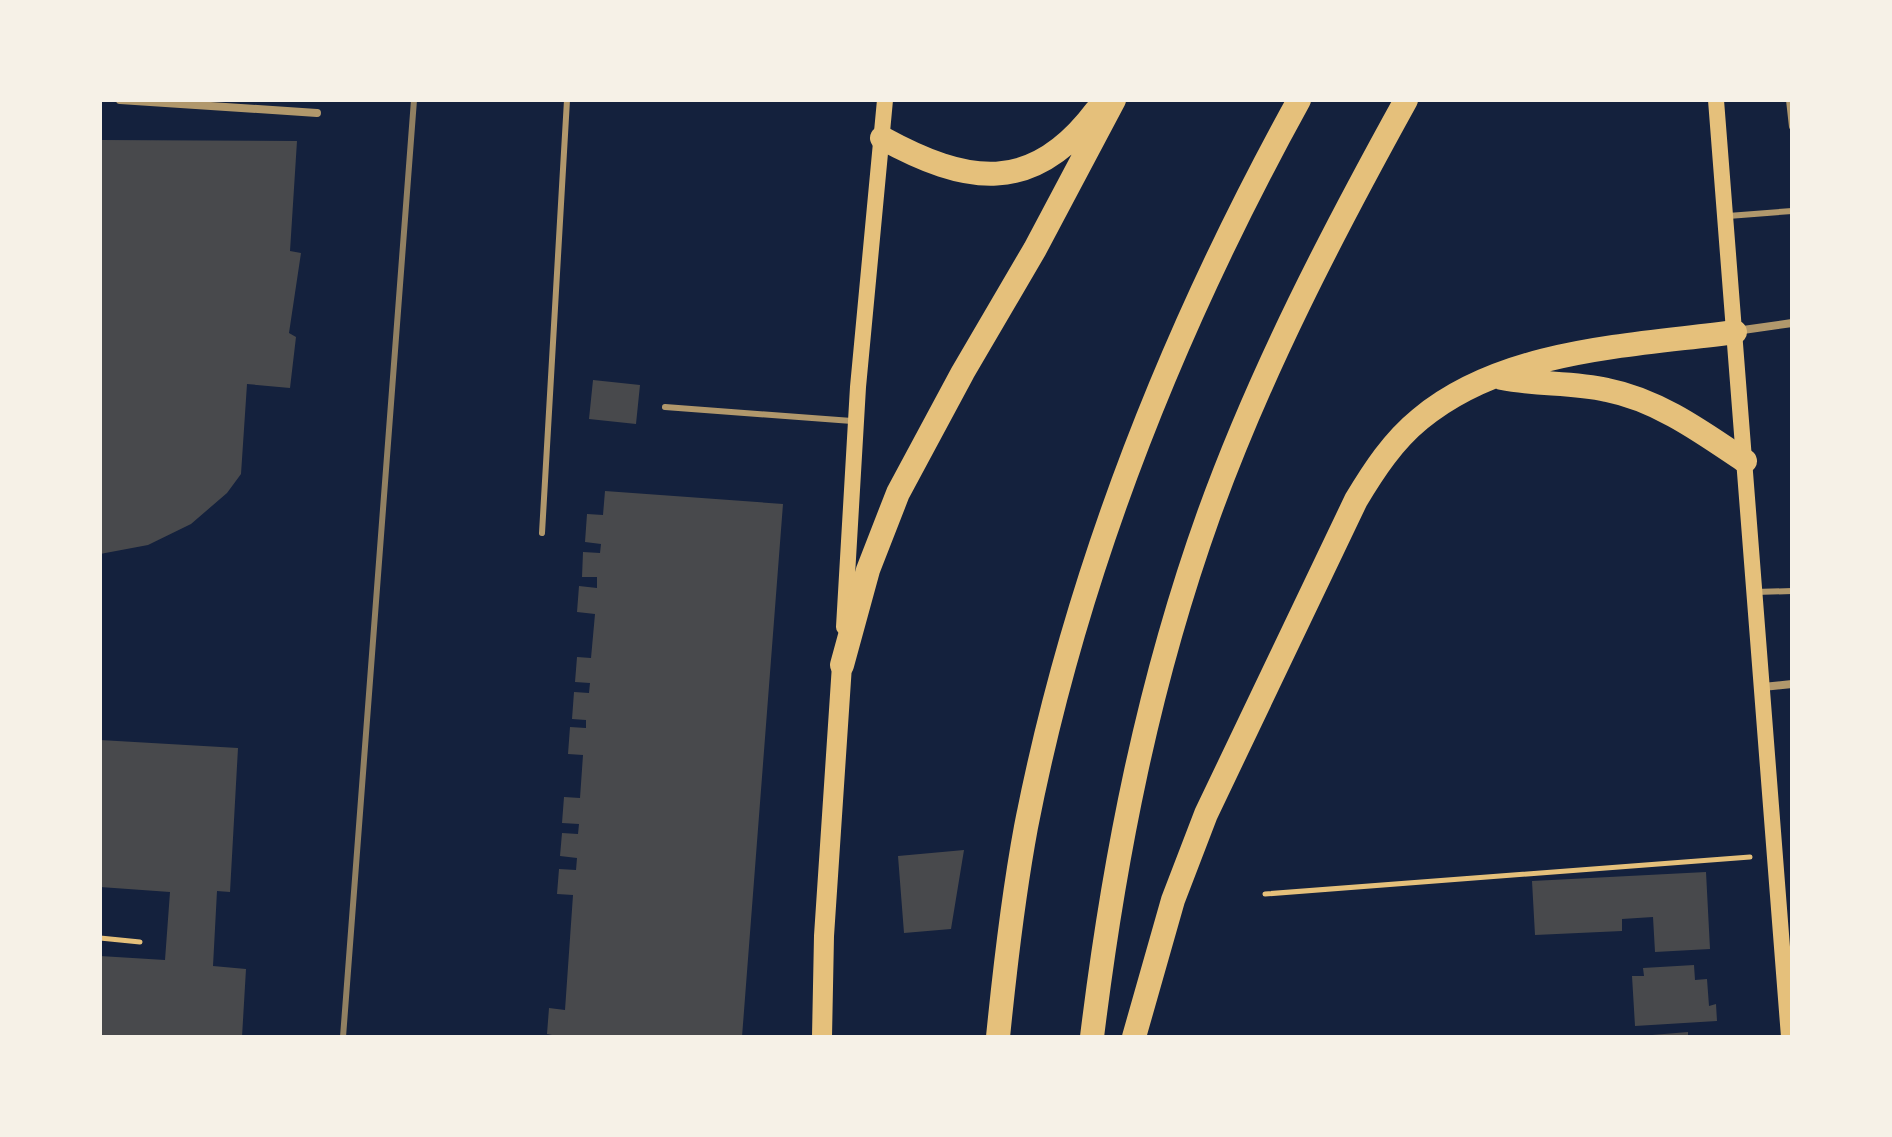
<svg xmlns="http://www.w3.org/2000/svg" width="1892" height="1137" font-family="Manrope,sans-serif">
  <rect width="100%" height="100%" fill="#14213d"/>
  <path fill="#48494c" d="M100 140 297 141 290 251 301 253 289 333 296 337 290 388 247 384 241 474 227 493 191 524 148 545 100 554Z
    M593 380 640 385 636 424 589 419Z
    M605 491 783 504 742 1037H562L547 1034 549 1008 565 1010 573 895 557 894 559 869 576 870 577 858 560 856 562 833 578 834 579 824 562 823 564 797 580 798 583 755 568 754 570 727 586 728V720L572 719 574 692 589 693 590 683 575 682 577 657 591 658 595 614 577 612 579 586 597 588V577H582L583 552 600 553 601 544 585 542 587 514 603 515Z
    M100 740 238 748 230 892 217 891 213 966 246 969 242 1037H100V956L165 960 170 892 100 887Z
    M964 850 951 929 904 933 898 856Z
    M1706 872 1710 949 1655 952 1653 917 1622 919V931L1535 935 1532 881Z
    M1694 965 1695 980 1707 979 1709 1006 1716 1004 1717 1021 1635 1026 1632 976H1644L1643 968Z
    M1688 1032V1037H1652V1035Z"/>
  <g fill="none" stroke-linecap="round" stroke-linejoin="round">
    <path stroke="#e5c07b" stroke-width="5" d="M1265 894 1750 857
      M100 938 140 942"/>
    <path stroke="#b1986c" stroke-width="6" d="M1789 100 1792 127
      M1728 216 1792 211
      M665 407 852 421
      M542 533 567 100
      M1755 592 1792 591"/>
    <path stroke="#b1986c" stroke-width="8" d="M120 100 317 113
      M1736 331 1792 323
      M1763 687 1792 684"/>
    <path stroke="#e5c07b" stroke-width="16" d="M1716 100 1789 1037
      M844 627 858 387 885 100"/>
    <path stroke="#e5c07b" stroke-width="20" d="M822 1037 824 936 842 665"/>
    <path stroke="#e5c07b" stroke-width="24" d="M882 138C966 184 1032 196 1096 111
      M1502 378C1537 385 1573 382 1607 390 1658 400 1702 432 1745 461
      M842 665 868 570 898 493 963 372 1035 249 1114 100
      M998 1037C1005 967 1013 897 1026 827 1076 571 1173 328 1299 100
      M1092 1037C1114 858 1148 684 1209 514 1261 370 1332 234 1406 100
      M1134 1037 1173 900 1206 814 1356 500C1374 470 1393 441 1420 419 1504 349 1631 346 1735 332"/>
    <path stroke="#918062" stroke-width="6" d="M343 1037 414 100"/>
  </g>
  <rect width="1892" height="1137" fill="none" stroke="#f6f1e7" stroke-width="204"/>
</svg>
